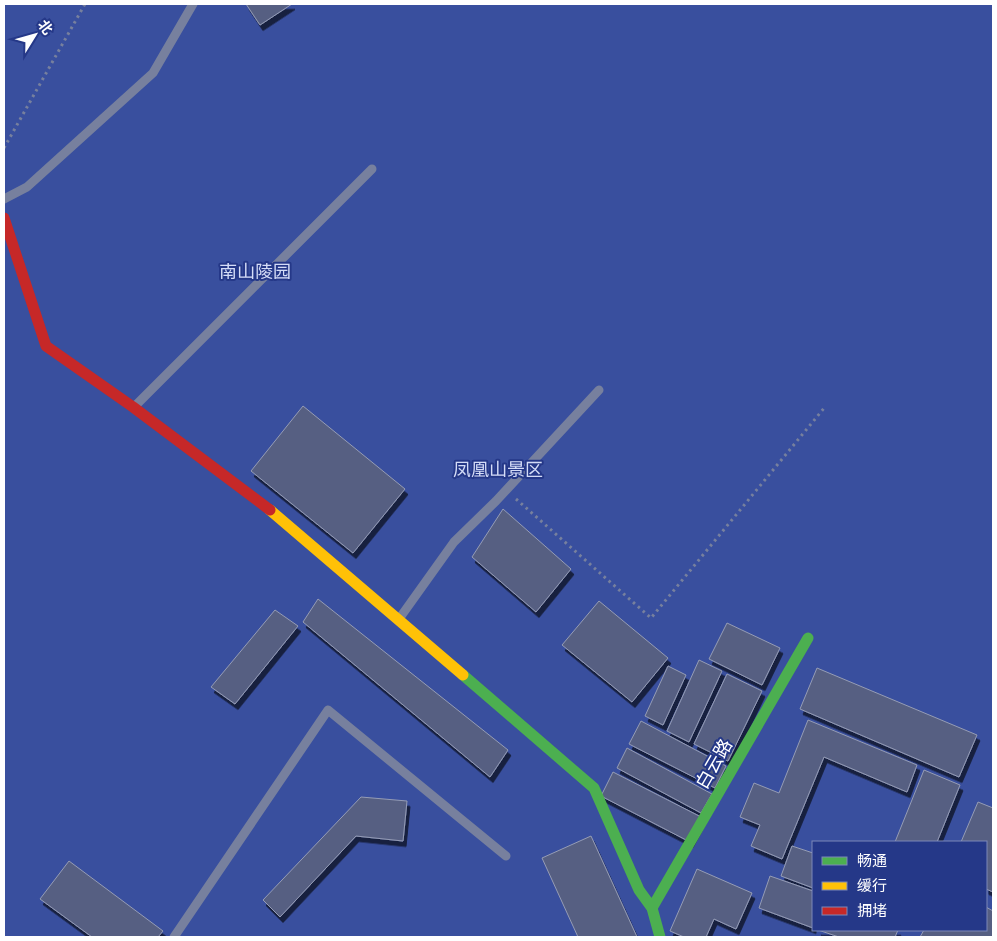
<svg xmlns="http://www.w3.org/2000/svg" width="997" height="941" font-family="Arial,'Noto Sans SC',sans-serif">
  <defs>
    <filter id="shadow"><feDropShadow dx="3" dy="5.5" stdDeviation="0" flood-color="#0009"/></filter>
  </defs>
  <rect width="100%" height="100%" fill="#3b4672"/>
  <path fill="#394f9e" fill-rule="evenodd" d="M4 4H993V937H4ZM813 842H986V930H813Z"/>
  <path fill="#565f82" stroke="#959cb5" filter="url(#shadow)" d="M246 4H292L260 25Z
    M303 406 405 489 353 553 251 471Z
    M503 509 571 569 536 612 472 557Z
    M318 599 508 750 490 777 303 622Z
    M599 601 668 658 632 702 562 645Z
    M275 610 298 626 235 704 211 687Z
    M727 623 780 648 762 685 709 659Z
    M699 660 722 671 689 742 667 731Z
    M668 666 686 675 663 725 645 716Z
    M817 668 977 735 959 777 800 709Z
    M727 674 762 691 728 761 694 744Z
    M808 720 917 765 907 792 824 757 782 859 751 846 760 825 740 817 754 783 779 793Z
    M641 721 726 766 715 788 629 744Z
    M627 748 712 794 701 813 617 768Z
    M924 770 960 785 937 842H895Z
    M613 772 703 818 690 842 601 796Z
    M361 797 407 801 403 841 356 836 280 917 263 900Z
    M978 802 993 808V892L986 889V842H961Z
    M591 836 637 937H578L542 858Z
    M792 846 813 853V888L781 876Z
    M69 861 163 931 158 937H92L40 899Z
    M697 869 752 893 736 929 714 919 706 937H684L670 931Z
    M770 876 813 891V928L759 908Z
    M986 907 993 911V937H920L924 930H986Z
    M818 930H898L895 937H839Z"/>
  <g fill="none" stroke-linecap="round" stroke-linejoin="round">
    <path stroke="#77809e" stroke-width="3" stroke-dasharray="2.5 4" stroke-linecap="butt" d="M4 148 85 4
      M516 499 651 618 825 407"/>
    <path stroke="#77809e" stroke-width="9" d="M4 199 27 187 153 73 193 4
      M134 407 372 169
      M399 619 454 542 496 501 599 390
      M174 937 328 710 506 856"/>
    <path stroke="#4caf50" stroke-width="11" d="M463 675 594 788 639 890 652 908 660 937
      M652 908 808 638"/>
    <path stroke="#ffc107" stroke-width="11" d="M270 510 463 675"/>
    <path stroke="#c62828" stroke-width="11" d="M4 218 46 346 133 407 270 510"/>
  </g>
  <g text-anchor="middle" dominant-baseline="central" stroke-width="4" stroke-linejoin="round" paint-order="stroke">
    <g font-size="18" fill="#d4dcf7" stroke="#253888">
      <text x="255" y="272">南山陵园</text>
      <text x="498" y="470">凤凰山景区</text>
    </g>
    <g font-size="18" fill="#fff" stroke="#253888">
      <text transform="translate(714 764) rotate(-60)">白云路</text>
    </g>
  </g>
  <rect width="997" height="941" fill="none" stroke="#ffffff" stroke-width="10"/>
  <rect x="812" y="841" width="175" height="90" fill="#253888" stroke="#7c88b8"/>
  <rect x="822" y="857" width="25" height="8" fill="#4caf50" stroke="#7c88b8"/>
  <text x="857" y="866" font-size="15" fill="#ffffff">畅通</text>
  <rect x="822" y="882" width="25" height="8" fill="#ffc107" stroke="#7c88b8"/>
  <text x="857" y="891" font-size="15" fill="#ffffff">缓行</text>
  <rect x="822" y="907" width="25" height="8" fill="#c62828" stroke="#7c88b8"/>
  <text x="857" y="916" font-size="15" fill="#ffffff">拥堵</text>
  <g transform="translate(35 35) rotate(53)" stroke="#253888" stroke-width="4" paint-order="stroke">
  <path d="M0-4L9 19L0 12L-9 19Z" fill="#ffffff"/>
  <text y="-8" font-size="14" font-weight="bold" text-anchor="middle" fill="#ffffff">北</text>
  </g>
</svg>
